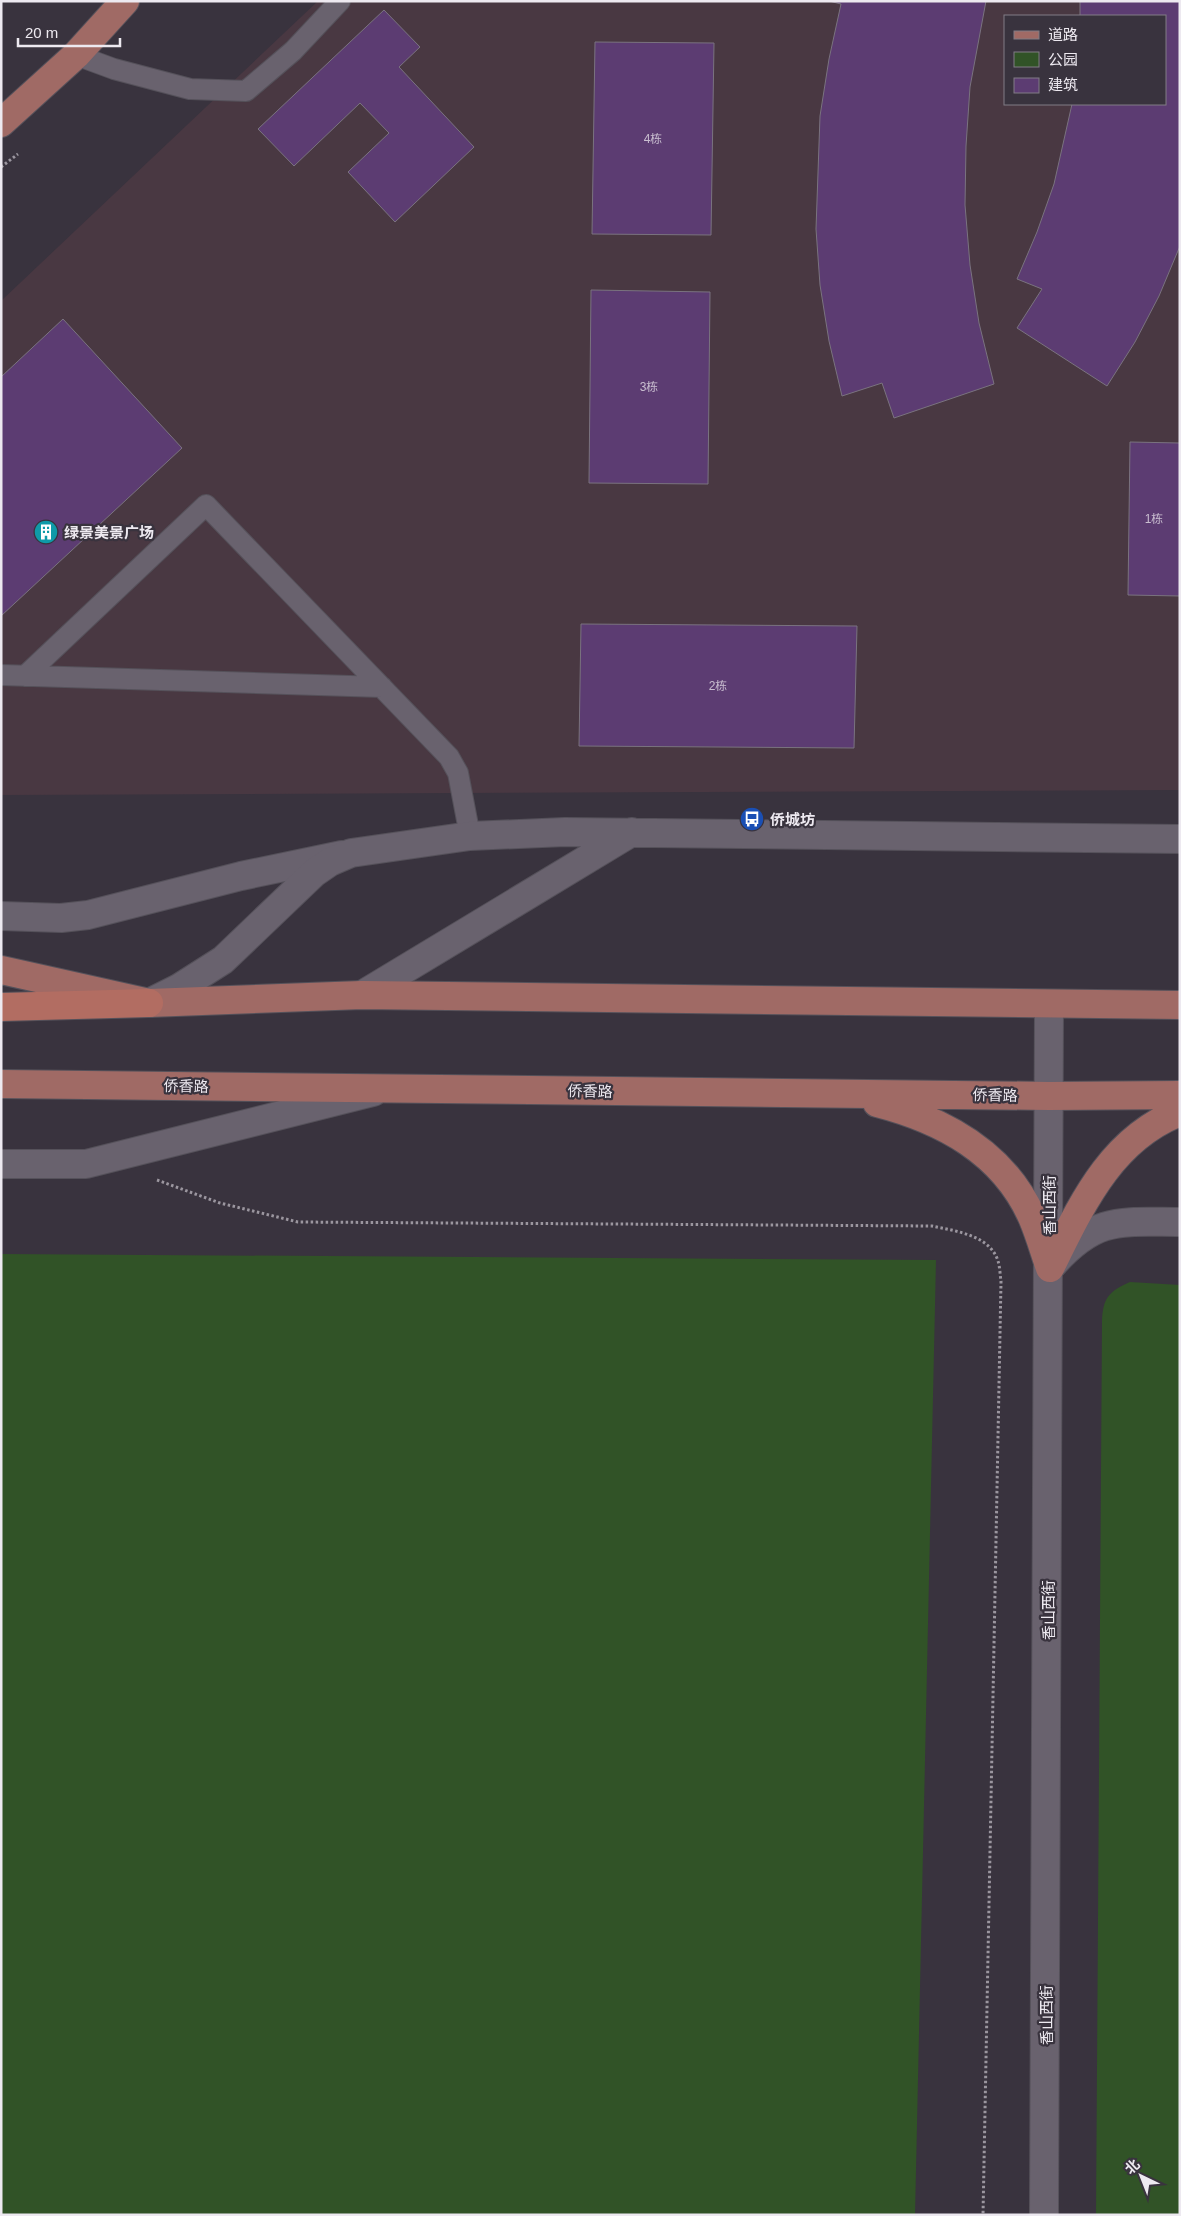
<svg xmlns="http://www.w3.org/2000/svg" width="1181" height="2216" font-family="Helvetica,'Noto Sans SC',sans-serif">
  <rect width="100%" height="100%" fill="#39333e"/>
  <path fill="#493842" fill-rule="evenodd" d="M318 1H1180V790L1 795V301ZM1005 16H1165V104H1005Z"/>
  <path fill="#315327" d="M1 1254 936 1260 915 2215H1Z
    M1130 1282 1180 1285V2215H1096L1102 1322C1103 1298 1108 1292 1130 1282Z"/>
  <path fill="#5c3c72" stroke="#7a737f" d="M829 1H986L970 87 966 146 965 205 970 265 979 323 994 384 894 418 882 383 842 396 829 341 820 285 816 229 820 116 829 59 841 4Z
    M1080 1H1180V246L1159 296 1135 342 1107 386 1017 328 1042 289 1017 279 1037 232 1054 184 1072 104H1165V16H1080Z
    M384 10 420 47 399 67 474 147 395 222 348 172 389 133 360 103 294 166 258 129Z
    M595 42 714 43 711 235 592 234Z
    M591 290 710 292 708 484 589 483Z
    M63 319 182 448 1 616V377Z
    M1130 442 1180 443V596L1128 595Z
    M581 624 857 626 854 748 579 746Z"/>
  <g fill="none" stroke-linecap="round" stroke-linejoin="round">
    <g stroke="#55515a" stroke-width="22">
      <path id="service" d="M76 55 114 69 190 89 246 91 293 51 340 1
        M1 675 382 687
        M25 676 206 505 449 757 458 773 470 836"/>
    </g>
    <g stroke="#55515a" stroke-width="30">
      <path id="minor" d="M1 916 61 918 88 915 241 876 342 855
        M1 1164H86L373 1092"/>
    </g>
    <g stroke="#55515a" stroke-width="30">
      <path id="tertiary" d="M1044 2215 1049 1004"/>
    </g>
    <g stroke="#55515a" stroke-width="30">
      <path id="secondary" d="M362 995 632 832
        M149 1003 179 988 223 960 314 873 330 862 351 853 470 836 565 832 1180 839
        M1054 1263C1097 1216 1120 1222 1180 1222"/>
    </g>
    <g stroke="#55515a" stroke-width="30">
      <path id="primary" d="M1 123 76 55 125 1
        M1 970 149 1003 362 995 1180 1005
        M1 1084 1049 1096 1180 1095
        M877 1103C943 1120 1003 1152 1032 1217 1039 1233 1044 1251 1050 1268
        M1050 1268C1081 1206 1110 1139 1180 1112"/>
    </g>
    <g stroke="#55515a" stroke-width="30">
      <path id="trunk" d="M1 1007 149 1003"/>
    </g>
    <path stroke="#9b969f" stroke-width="3" stroke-dasharray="2.5 2.5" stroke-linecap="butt" d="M1 167 18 154
      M157 1180 220 1203 298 1222 932 1226C955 1231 990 1235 998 1261 1000 1267 1000 1275 1001 1281L983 2215"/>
    <use href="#service" stroke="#69626e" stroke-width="20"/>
    <use href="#minor" stroke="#69626e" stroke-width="28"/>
    <use href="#tertiary" stroke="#69626e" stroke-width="28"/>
    <use href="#secondary" stroke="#69626e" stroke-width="28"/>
    <use href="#primary" stroke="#a06a65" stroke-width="28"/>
    <use href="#trunk" stroke="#b26d62" stroke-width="28"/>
  </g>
  <defs>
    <g id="building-disc" transform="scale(1.25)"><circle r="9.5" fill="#0f9aa8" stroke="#39333e"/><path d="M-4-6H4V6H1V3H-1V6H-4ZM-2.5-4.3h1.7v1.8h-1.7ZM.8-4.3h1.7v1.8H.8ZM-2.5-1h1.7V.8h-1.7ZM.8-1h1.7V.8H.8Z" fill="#fff"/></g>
    <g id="bus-disc" transform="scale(1.25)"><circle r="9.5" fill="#1a4fb4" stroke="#39333e"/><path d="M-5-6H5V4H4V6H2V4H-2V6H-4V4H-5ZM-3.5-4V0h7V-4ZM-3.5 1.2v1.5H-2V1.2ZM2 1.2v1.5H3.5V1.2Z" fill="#fff"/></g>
  </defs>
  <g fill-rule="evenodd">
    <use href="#building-disc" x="46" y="532"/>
    <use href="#bus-disc" x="752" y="819"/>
  </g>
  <g text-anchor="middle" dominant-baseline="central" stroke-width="4.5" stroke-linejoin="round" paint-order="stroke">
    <g font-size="12" fill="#c9bed0">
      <text x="653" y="139">4栋</text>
      <text x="649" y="387">3栋</text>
      <text x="1154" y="519">1栋</text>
      <text x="718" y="686">2栋</text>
    </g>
    <g font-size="15" font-weight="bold" fill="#ede9f0" stroke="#39333e" text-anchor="start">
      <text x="64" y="532">绿景美景广场</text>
      <text x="770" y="819">侨城坊</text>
    </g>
    <g font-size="15" fill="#ede9f0" stroke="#39333e">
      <text transform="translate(186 1086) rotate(1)">侨香路</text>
      <text transform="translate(590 1091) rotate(1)">侨香路</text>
      <text transform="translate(995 1095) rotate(1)">侨香路</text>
      <text transform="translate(1049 1205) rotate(-90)">香山西街</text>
      <text transform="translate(1048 1610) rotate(-90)">香山西街</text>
      <text transform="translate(1046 2015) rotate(-90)">香山西街</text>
    </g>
  </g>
  <rect width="1181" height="2216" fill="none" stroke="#ede9f0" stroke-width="5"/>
  <rect x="1004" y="15" width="162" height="90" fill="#39333e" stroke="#817c85"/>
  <rect x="1014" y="31" width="25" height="8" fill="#a06a65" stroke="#817c85"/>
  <text x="1048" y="40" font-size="15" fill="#ede9f0">道路</text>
  <rect x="1014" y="52" width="25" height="15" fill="#315327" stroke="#817c85"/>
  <text x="1048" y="65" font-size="15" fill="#ede9f0">公园</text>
  <rect x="1014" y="78" width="25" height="15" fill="#5c3c72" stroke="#817c85"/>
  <text x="1048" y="90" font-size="15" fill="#ede9f0">建筑</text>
  <g transform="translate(1141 2176) rotate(317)" stroke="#39333e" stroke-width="4" paint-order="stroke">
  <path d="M0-4L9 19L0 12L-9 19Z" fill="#ede9f0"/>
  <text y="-8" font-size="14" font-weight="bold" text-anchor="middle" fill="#ede9f0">北</text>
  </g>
  <path d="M18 38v8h102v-8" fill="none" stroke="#ede9f0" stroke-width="2.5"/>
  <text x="25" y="38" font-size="15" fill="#ede9f0" stroke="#39333e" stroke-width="4" paint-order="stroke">20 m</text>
</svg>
